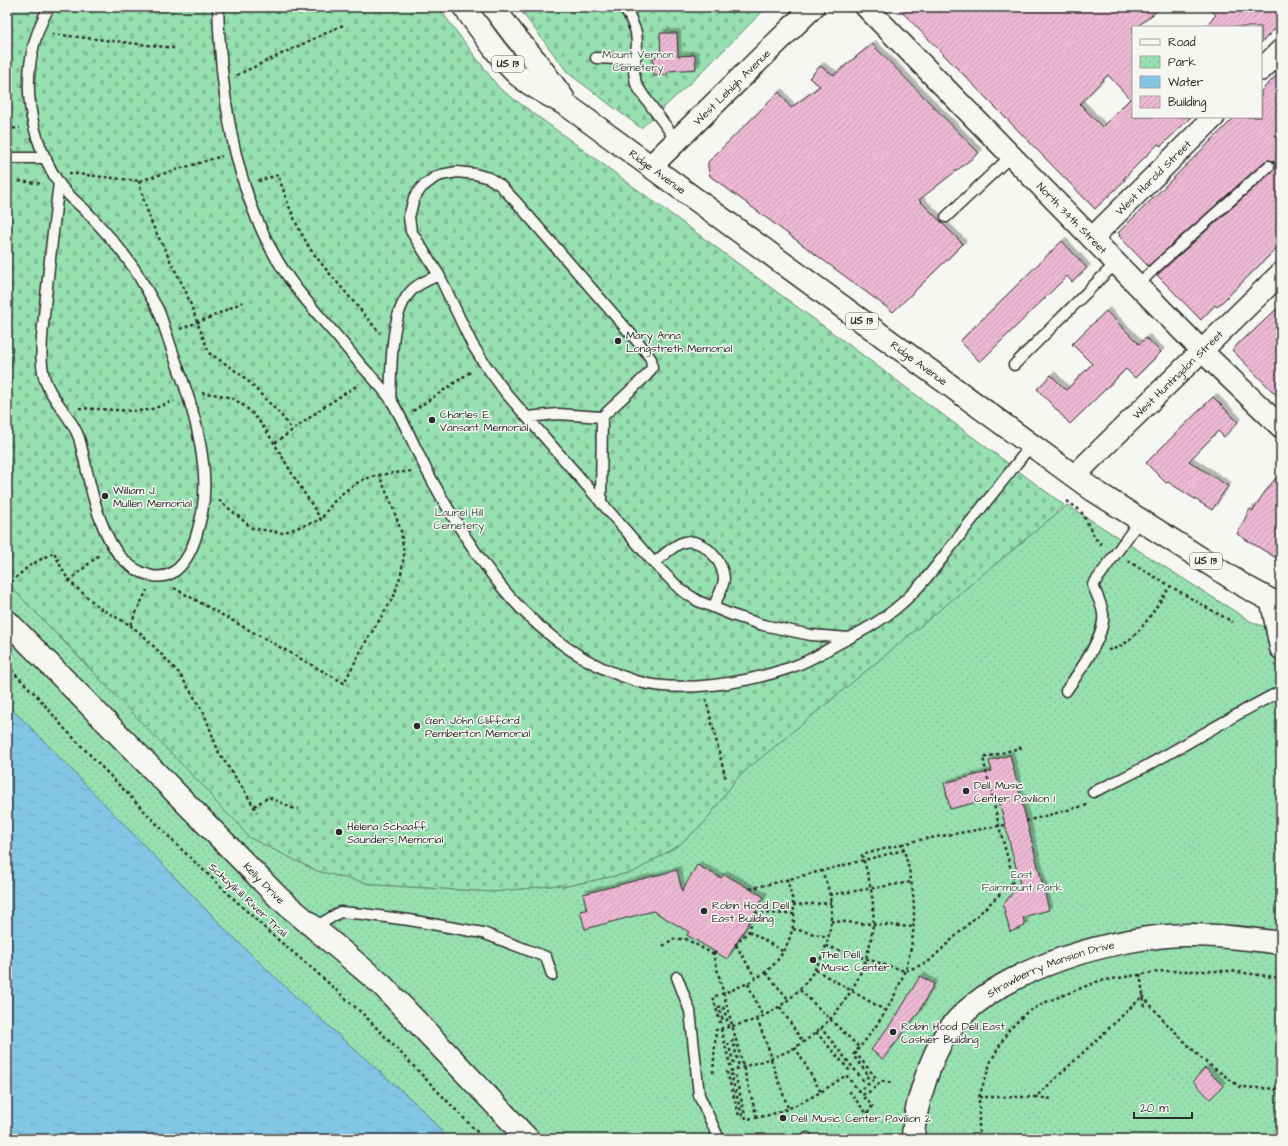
<svg xmlns="http://www.w3.org/2000/svg" width="1288" height="1146" font-family="'Architects Daughter',sans-serif">
  <defs>
    <pattern id="cemetery-stones" width="16" height="16" patternUnits="userSpaceOnUse"><rect width="16" height="16" fill="#97e1b0"/><path d="M2 7V4a2 2 0 0 1 4 0v3zM10 15v-3a2 2 0 0 1 4 0v3z" fill="#82c198"/></pattern>
    <pattern id="park-dots" width="8" height="8" patternUnits="userSpaceOnUse"><rect width="8" height="8" fill="#97e1b0"/><path d="M2 2h.1M6 6h.1" fill="none" stroke="#82c198" stroke-width="1.8" stroke-linecap="round"/></pattern>
    <pattern id="water-ripples" width="26" height="14" patternUnits="userSpaceOnUse"><rect width="26" height="14" fill="#83c5e4"/><path d="M2 4q2-2 4 0t4 0M15 11q2-2 4 0t4 0" fill="none" stroke="#71a9c4"/></pattern>
    <pattern id="building-hatch" width="6" height="6" patternUnits="userSpaceOnUse"><rect width="6" height="6" fill="#edb8d4"/><path d="M-1 1l2-2M0 6l6-6M5 7l2-2" fill="none" stroke="#cb9eb6"/></pattern>
    <filter id="shadow"><feDropShadow dx="3.5" dy="-3.5" stdDeviation="0" flood-color="#0004"/></filter>
  </defs>
  <rect width="100%" height="100%" fill="#f6f6f2"/>
  <filter id="ink" filterUnits="userSpaceOnUse"><feTurbulence type="fractalNoise" baseFrequency=".025" numOctaves="2"/><feDisplacementMap in="SourceGraphic" scale="8" xChannelSelector="R" yChannelSelector="G"/><feConvolveMatrix kernelMatrix="1 2 1 2 8 2 1 2 1" color-interpolation-filters="sRGB"/></filter>
  <g filter="url(#ink)">
    <path fill="url(#cemetery-stones)" stroke="#61866e" d="M7 7H438L499 88 845 342 1064 505 1056 512V514L738 777 705 822 679 845 634 872 563 887 560 885 493 892 375 885 317 871 248 837 65 642 7 588Z
      M518 7H767L700 74 641 128 568 73Z"/>
    <path fill="url(#park-dots)" stroke="#61866e" d="M1067 505 1250 621 1281 634V1139H448L422 1109 299 1000 228 932 29 726 7 705V583L198 781 209 791 215 801 224 811 236 821 248 837 317 871 375 885 493 892 560 885 563 887 634 872 679 845 705 822 738 777Z"/>
    <path fill="url(#water-ripples)" stroke="#60879a" d="M7 705 29 726 228 932 299 1000 422 1109 448 1139H7Z"/>
    <path fill="url(#building-hatch)" stroke="#2b2b2b" fill-rule="evenodd" filter="url(#shadow)" d="M897 7H1162L1137 27H1133V117H1191L1161 146 1158 144 1123 179 1125 180 1095 209ZM1108 75 1130 99 1102 127 1080 104Z
      M1207 7H1281V23L1261 43V27H1204L1216 15Z
      M660 33H677L678 56 695 55 696 69 669 71 666 75 654 76 653 57 661 56Z
      M872 44 979 153 919 200 963 244 893 312 710 176 708 167V162L711 159 779 92 791 108 820 86 809 78 820 66 834 75Z
      M1281 71V244L1217 307 1215 305 1201 320 1157 275 1273 171 1275 165 1274 161 1268 160 1265 161 1148 266 1119 236 1120 235 1118 233 1235 117H1261V91Z
      M1062 241 1087 268 1072 282 1067 276 980 362 960 341Z
      M1281 305V400L1232 350 1246 336 1247 337Z
      M1106 311 1139 344 1146 338 1161 352 1135 378 1126 369 1070 424 1037 389 1051 375 1066 390 1092 364 1072 344Z
      M1213 397 1238 422 1224 437 1218 431 1189 461 1228 486 1212 510 1168 482 1166 483 1146 463Z
      M1281 471V561L1237 534 1250 509 1253 511 1262 496Z
      M1010 755 1049 910 1023 917 1025 926 1010 932 1003 905 1020 883 998 797 950 809 944 783 992 771 989 761Z
      M697 865 721 878 724 874 764 897 727 959 687 935 689 932 653 911 585 929 580 911 587 910 583 894 677 870 682 891Z
      M920 976 934 984 919 1012 883 1059 871 1050 897 1015Z
      M1205 1068 1223 1086 1210 1099 1193 1081Z"/>
    <g fill="none" stroke-linecap="round" stroke-linejoin="round">
      <g stroke="#2b2b2b" stroke-width="13">
        <path id="service" d="M49 7C18 64 24 127 58 182 64 192 75 201 84 209 101 227 119 246 133 267 138 274 142 282 147 290 151 298 157 306 160 314 164 326 168 338 172 350 177 365 183 380 188 396 199 431 209 476 202 513 198 530 194 549 183 563 164 588 136 574 119 555 112 546 107 536 103 526 91 499 87 467 79 438 71 414 47 397 43 372 39 351 44 318 46 296 50 259 54 221 59 183
          M218 7C221 103 237 212 297 289 307 302 317 313 327 325 339 338 350 352 361 365 371 376 383 388 391 400 405 423 415 448 427 471 451 516 478 560 511 598 545 636 587 666 636 681 679 694 745 683 786 669 803 664 819 655 834 646 857 634 881 622 901 604 924 584 942 558 961 534 984 504 1008 475 1031 445
          M623 7 630 17 636 32 637 43 634 72 636 84 643 95 677 141
          M596 58 617 59 636 56
          M7 158H46
          M946 217 1011 156
          M1138 285 1156 267 1269 166
          M1014 365 1116 263
          M390 399C392 368 389 313 412 290 419 283 430 279 439 275
          M527 417 558 414 602 417
          M601 503 602 417 646 376 652 368 651 359 644 349 518 204 500 185 489 178 475 174 457 172 441 175 434 178 422 187 414 198 409 217 411 231 439 275 472 344 484 363 506 393 654 563 681 590 698 601 732 615 763 625 811 635 849 638
          M654 563C663 556 673 545 684 542 704 538 722 560 724 578 724 587 717 599 713 607
          M1066 691C1078 674 1106 635 1103 614 1102 604 1096 594 1093 585L1140 520
          M1093 792C1158 764 1217 723 1281 691
          M314 928 340 912 363 914 409 920 483 933 546 957 552 975
          M677 977 690 1011 699 1095 719 1139
          M807 1138V1139"/>
      </g>
      <g stroke="#2b2b2b" stroke-width="24">
        <g id="minor">
          <path id="s1" d="M866 7 1202 351 1281 427"/>
          <path d="M1261 70 1281 50"/>
          <path id="s2" d="M1092 238 1214 117"/>
          <path id="s3" d="M1074 476 1281 273"/>
        </g>
      </g>
      <g stroke="#2b2b2b" stroke-width="25">
        <path id="tertiary" d="M1272 602 1281 648"/>
      </g>
      <g stroke="#2b2b2b" stroke-width="25">
        <g id="secondary">
          <path id="s4" d="M913 1139C914 1107 932 1050 952 1026 1000 968 1118 935 1190 935 1221 935 1251 939 1281 943"/>
        </g>
      </g>
      <g stroke="#2b2b2b" stroke-width="25">
        <g id="primary">
          <path id="s5" d="M464 7C480 28 499 58 518 75 532 87 551 96 568 106L1093 490 1246 587 1281 606"/>
          <path d="M493 7 514 35 535 60 563 98"/>
          <path id="s6" d="M651 166 813 7"/>
          <path id="s7" d="M7 621 279 898 382 985 528 1139"/>
        </g>
      </g>
      <path stroke="#2b2b2b" stroke-width="2.5" stroke-dasharray="3 3" stroke-linecap="butt" d="M52 34 174 48
        M237 75 345 24
        M7 129 20 128
        M69 173 139 181 222 156
        M19 181 43 184
        M139 181 144 201 152 224 186 292 209 353 229 366 245 378 281 415 292 430
        M258 181 278 175 288 204 298 227 310 249 325 268 380 333
        M180 329 209 318 245 301
        M202 393C212 394 225 395 235 400 261 414 278 451 293 475 302 490 312 504 321 520 332 500 352 481 375 476 386 473 399 473 412 471
        M79 408 136 411 149 410 174 401
        M413 411 472 371
        M275 443 324 407 359 384
        M219 500 252 528 282 533 320 520
        M1067 501 1081 511 1095 538 1103 546
        M1128 561 1209 609 1233 622
        M69 581 100 554
        M11 582 29 566 54 552 62 569 69 581 101 609 130 625 147 590
        M174 588 344 683 364 645 394 596 401 574 404 555 401 531 392 505 379 475
        M130 625 143 635 179 673 204 713 219 753 247 795 257 812
        M1108 650C1135 647 1155 607 1170 587
        M7 666 38 697 64 728 180 848 270 933 314 970 364 1015 484 1139
        M706 699 726 780
        M254 806 269 797 292 808 299 809
        M1026 821 1087 805
        M904 850 902 844 919 840 1005 825
        M750 889 904 850C928 932 908 992 853 1055L869 1076 863 1080 821 1028
        M830 895 911 882
        M793 905 831 903
        M755 913 794 914
        M831 921 914 927
        M793 929 828 937
        M749 931 784 952
        M735 945 749 931 755 912
        M736 945 756 979
        M663 946 673 939H686L713 954 757 1118
        M826 946 905 971 927 963 1014 881 999 826 983 758 1023 747
        M713 954 717 952
        M816 970 886 1011
        M766 973 789 1000
        M1140 974 1145 1008
        M748 984 763 1017
        M800 990 859 1047
        M780 1007 803 1042
        M757 1019 772 1058
        M729 1027 723 1006 719 1007 723 1021 720 1022 713 997C746 985 775 975 789 940 792 931 795 922 794 913 794 902 790 890 787 879
        M721 1029 730 1065 734 1064 728 1043 733 1041 739 1067
        M816 1032 850 1071
        M795 1047 821 1092
        M855 1052 876 1078 859 1091 846 1075C817 1096 782 1116 746 1119L735 1074 731 1075 742 1115 739 1116 727 1072C750 1064 775 1059 796 1047 839 1020 868 975 873 925 875 901 869 877 862 855L902 844
        M771 1059 788 1108
        M713 1073 716 1030C731 1026 749 1023 763 1016 807 995 838 947 830 897 829 888 825 879 822 871
        M849 1091 867 1114 872 1106 862 1095 869 1092 882 1081 893 1083
        M979 1097H1036L1143 996 1164 1021 1203 1060 1240 1087 1281 1089
        M1036 1097 1052 1099
        M979 1139V1097L991 1061 1008 1031 1026 1013 1046 1002 1099 981 1164 971H1230L1281 978"/>
      <use href="#service" stroke="#f6f6f2" stroke-width="10"/>
      <use href="#minor" stroke="#f6f6f2" stroke-width="21"/>
      <use href="#tertiary" stroke="#f6f6f2" stroke-width="22"/>
      <use href="#secondary" stroke="#f6f6f2" stroke-width="22"/>
      <use href="#primary" stroke="#f6f6f2" stroke-width="22"/>
    </g>
  </g>
  <g fill="#2b2b2b" stroke="#f6f6f2" stroke-width="1.5">
    <circle cx="618" cy="341" r="4"/>
    <circle cx="432" cy="420" r="4"/>
    <circle cx="105" cy="496" r="4"/>
    <circle cx="417" cy="726" r="4"/>
    <circle cx="966" cy="791" r="4"/>
    <circle cx="339" cy="832" r="4"/>
    <circle cx="704" cy="911" r="4"/>
    <circle cx="813" cy="960" r="4"/>
    <circle cx="893" cy="1032" r="4"/>
    <circle cx="783" cy="1118" r="4"/>
  </g>
  <g text-anchor="middle" dominant-baseline="central" stroke-width="3" stroke-linejoin="round" paint-order="stroke">
    <g fill="#f6f6f2" stroke="#686867" stroke-width="1">
      <rect x="492" y="56" width="32" height="16" rx="3"/>
      <rect x="846" y="313" width="32" height="16" rx="3"/>
      <rect x="1190" y="553" width="32" height="16" rx="3"/>
    </g>
    <g font-size="10" font-weight="bold" fill="#2b2b2b">
      <text x="508" y="64">US 13</text>
      <text x="862" y="321">US 13</text>
      <text x="1206" y="561">US 13</text>
    </g>
    <g font-size="11" fill="#46584c" stroke="#f6f6f2">
      <text x="638" y="54">Mount Vernon<tspan x="638" dy="13">Cemetery</tspan></text>
      <text x="459" y="512">Laurel Hill<tspan x="459" dy="13">Cemetery</tspan></text>
      <text x="1022" y="874">East<tspan x="1022" dy="13">Fairmount Park</tspan></text>
    </g>
    <g font-size="11" fill="#2b2b2b" stroke="#f6f6f2">
      <text stroke="none"><textPath href="#s6" startOffset="113">West Lehigh Avenue</textPath></text>
      <text stroke="none"><textPath href="#s5" startOffset="257">Ridge Avenue</textPath></text>
      <text stroke="none"><textPath href="#s2" startOffset="86">West Harold Street</textPath></text>
      <text stroke="none"><textPath href="#s1" startOffset="295">North 34th Street</textPath></text>
      <text stroke="none"><textPath href="#s5" startOffset="581">Ridge Avenue</textPath></text>
      <text stroke="none"><textPath href="#s3" startOffset="145">West Huntingdon Street</textPath></text>
      <text stroke="none"><textPath href="#s7" startOffset="367">Kelly Drive</textPath></text>
      <text transform="translate(248 900) rotate(43)">Schuylkill River Trail</text>
      <text stroke="none"><textPath href="#s4" startOffset="237">Strawberry Mansion Drive</textPath></text>
    </g>
    <g font-size="11" fill="#2b2b2b" stroke="#f6f6f2" text-anchor="start">
      <text x="626" y="335">Mary Anna<tspan x="626" dy="13">Longstreth Memorial</tspan></text>
      <text x="440" y="414">Charles E.<tspan x="440" dy="13">Vansant Memorial</tspan></text>
      <text x="113" y="490">William J.<tspan x="113" dy="13">Mullen Memorial</tspan></text>
      <text x="425" y="720">Gen. John Clifford<tspan x="425" dy="13">Pemberton Memorial</tspan></text>
      <text x="974" y="785">Dell Music<tspan x="974" dy="13">Center Pavilion 1</tspan></text>
      <text x="347" y="826">Helena Schaaff<tspan x="347" dy="13">Saunders Memorial</tspan></text>
      <text x="712" y="905">Robin Hood Dell<tspan x="712" dy="13">East Building</tspan></text>
      <text x="821" y="954">The Dell<tspan x="821" dy="13">Music Center</tspan></text>
      <text x="901" y="1026">Robin Hood Dell East<tspan x="901" dy="13">Cashier Building</tspan></text>
      <text x="791" y="1118">Dell Music Center Pavilion 2</text>
    </g>
  </g>
  <rect width="1288" height="1146" fill="none" stroke="#f6f6f2" stroke-width="24"/>
  <rect x="12" y="12" width="1264" height="1122" fill="none" stroke="#2b2b2b" stroke-width="1.5" filter="url(#ink)"/>
  <rect x="1132" y="26" width="130" height="92" fill="#f6f6f2" stroke="#a5a5a2"/>
  <rect x="1140" y="39" width="20" height="6" fill="#f6f6f2" stroke="#a5a5a2"/>
  <text x="1168" y="46" font-size="12" fill="#2b2b2b">Road</text>
  <rect x="1140" y="56" width="20" height="12" fill="url(#park-dots)" stroke="#a5a5a2"/>
  <text x="1168" y="66" font-size="12" fill="#2b2b2b">Park</text>
  <rect x="1140" y="76" width="20" height="12" fill="url(#water-ripples)" stroke="#a5a5a2"/>
  <text x="1168" y="86" font-size="12" fill="#2b2b2b">Water</text>
  <rect x="1140" y="96" width="20" height="12" fill="url(#building-hatch)" stroke="#a5a5a2"/>
  <text x="1168" y="106" font-size="12" fill="#2b2b2b">Building</text>
  <path d="M1134 1112v6h58v-6" fill="none" stroke="#2b2b2b" stroke-width="2"/>
  <text x="1140" y="1112" font-size="12" fill="#2b2b2b" stroke="#f6f6f2" stroke-width="3" paint-order="stroke">20 m</text>
</svg>
